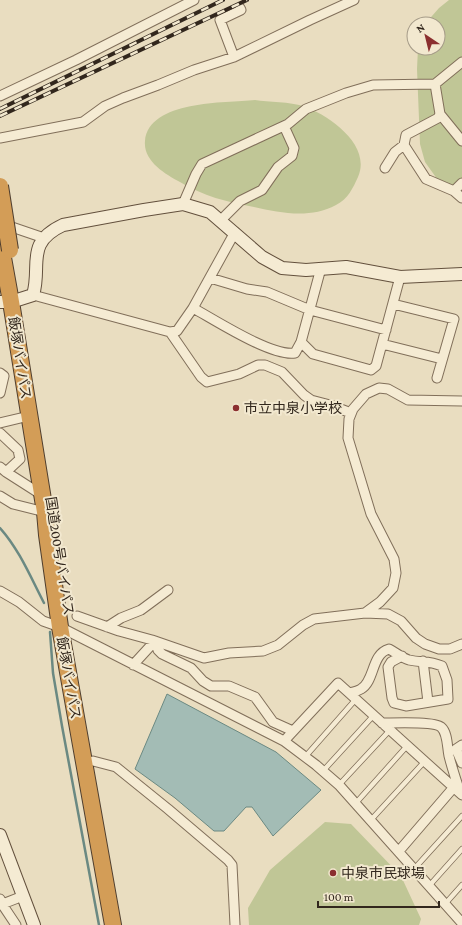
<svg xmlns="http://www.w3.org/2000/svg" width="462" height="925" font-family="'Crimson Pro','Noto Sans JP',serif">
  <rect width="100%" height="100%" fill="#e9ddc0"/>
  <path fill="#c0c696" d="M449 0H462V187L447 186 440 183 425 162 420 144 417 69 418 48H438V24H425L439 8Z
    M255 100C268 102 291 102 303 106 329 115 372 145 358 177 353 188 348 199 336 205 310 219 281 213 254 207 227 202 203 196 180 182 165 174 143 161 145 141 149 100 225 103 255 100Z
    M325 822 351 824 401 876 421 919 419 925H249L248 908 270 870Z"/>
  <path fill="#a3bcb5" stroke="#6b8982" d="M167 694 276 752 321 790 273 836 252 807H246L224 831H214L175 798 135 769Z"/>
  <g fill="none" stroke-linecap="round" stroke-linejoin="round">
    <path stroke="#6b8982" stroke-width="2.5" d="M0 528C19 549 31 578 44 603
      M50 632 53 673 62 726 99 925"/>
    <g stroke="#816f5a" stroke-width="6">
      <path id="lane" d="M305 757 356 699
        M323 771 374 715
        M339 785 390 730
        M355 804 407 746
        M370 821 425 761
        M414 869 462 816
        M429 886 462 849
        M445 904 462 885"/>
    </g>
    <g stroke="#816f5a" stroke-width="11">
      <path id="street" d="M234 57 220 20 241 10 240 8
        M0 96 76 60 194 0
        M440 114 462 141
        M0 138 83 122 105 106 123 98 158 85 194 70 234 57 310 20 354 0
        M404 145 426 179 454 191 462 198
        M385 168 395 152 404 145 406 135 438 118 440 114 435 84
        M454 191 462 183
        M183 204 196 174 202 164 288 124 306 109 346 93 373 85 435 84 462 62
        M220 221 240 201 262 190 278 167 292 156 294 148 284 126
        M3 224 44 238
        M210 278 247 289 267 292 310 310 386 330
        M33 295 170 332 177 331 193 308 235 232
        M393 304 454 319 437 378
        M193 308C215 320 272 357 295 353L301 342 321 268
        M170 332 201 377 207 382 239 374 258 365H265L282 372 304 395 311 400 330 405 351 413
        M301 342 313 354 371 370 376 366 400 277
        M382 344 442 359
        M0 373 4 376 0 393
        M0 423 29 416
        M0 433 18 450 20 459 6 472
        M0 467 6 472 42 495
        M0 496 13 504 45 512
        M0 591 19 602 43 621 60 627 284 741 316 765 339 785 462 923
        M365 613 380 602 393 588 396 573 394 559 371 514 348 438 349 419 353 409 366 394 379 388 388 389 408 400 462 401
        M77 616 119 631 152 640 204 658 229 653 263 651 278 645 303 625 314 619 365 613 388 614 401 621 416 638 425 644 439 649H450L462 644
        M107 627 121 618 141 610 168 590
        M423 661 428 702
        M133 665 155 641 158 650 162 654 191 668 203 681 211 686H229L255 697 273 722 293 731
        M349 693C353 692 358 691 361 689 375 681 371 654 389 649 395 652 402 658 409 660 422 663 428 660 442 666L447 680 448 699 406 706 394 703 392 698 388 667 391 662 402 656
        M382 723C393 723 434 721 441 727 448 733 447 747 449 756 452 768 456 780 460 792
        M284 741 338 683 462 795
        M462 745 456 749 462 763
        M93 761 116 767 168 809 228 860 232 865 235 925
        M399 851 454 787
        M0 899 2 904 16 925
        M0 905 23 896"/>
    </g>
    <g stroke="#63503d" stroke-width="14">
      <path id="secondary" d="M0 302H11L33 295C42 266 24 243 63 225L144 210 183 204 210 212 262 257 282 268 306 270 346 267 400 277 462 274
        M0 835 34 925"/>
    </g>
    <g stroke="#4f3e2e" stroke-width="18">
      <path id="highway" d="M0 241 11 302 45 512 47 535 60 627 113 925"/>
    </g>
    <use href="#lane" stroke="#f5ebd3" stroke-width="4.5"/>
    <use href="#street" stroke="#f5ebd3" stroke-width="9"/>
    <use href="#secondary" stroke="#f5ebd3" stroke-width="12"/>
    <use href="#highway" stroke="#d39d57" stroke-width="16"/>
    <g stroke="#32271d" stroke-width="4">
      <path id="rail" d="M0 109 223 0
        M0 116 247 0"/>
    </g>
    <use href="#rail" stroke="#f2e8cf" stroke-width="2.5" stroke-dasharray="8" stroke-linecap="butt"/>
    <g stroke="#4f3e2e" stroke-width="18" stroke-linecap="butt">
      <path id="highway-bridge" d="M0 186 10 250"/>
    </g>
    <use href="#highway-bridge" stroke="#d39d57" stroke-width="16"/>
  </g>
  <g fill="#8b2f2f" stroke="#f2e8cf" stroke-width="1.5">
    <circle cx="236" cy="408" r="4"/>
    <circle cx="333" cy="873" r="4"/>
  </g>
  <g text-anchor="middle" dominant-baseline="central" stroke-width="4" stroke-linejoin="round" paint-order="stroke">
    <g font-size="14" fill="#32271d" stroke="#f2e8cf">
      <text transform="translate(20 358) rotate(81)">飯塚バイパス</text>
      <text transform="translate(60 556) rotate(81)">国道200号バイパス</text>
      <text transform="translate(69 678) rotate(80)">飯塚バイパス</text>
    </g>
    <g font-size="14" fill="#32271d" stroke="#f2e8cf" text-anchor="start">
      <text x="244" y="408">市立中泉小学校</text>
      <text x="341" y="873">中泉市民球場</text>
    </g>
  </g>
  <g transform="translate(426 36) rotate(325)"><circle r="19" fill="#f2e8cf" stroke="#a59b88"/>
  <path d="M0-3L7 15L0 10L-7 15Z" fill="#8b2f2f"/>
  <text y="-6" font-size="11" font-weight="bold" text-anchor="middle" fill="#32271d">N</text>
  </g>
  <path d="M318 901v6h121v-6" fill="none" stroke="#32271d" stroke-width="2"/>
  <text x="324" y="901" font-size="12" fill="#32271d" stroke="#f2e8cf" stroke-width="3" paint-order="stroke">100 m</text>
</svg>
